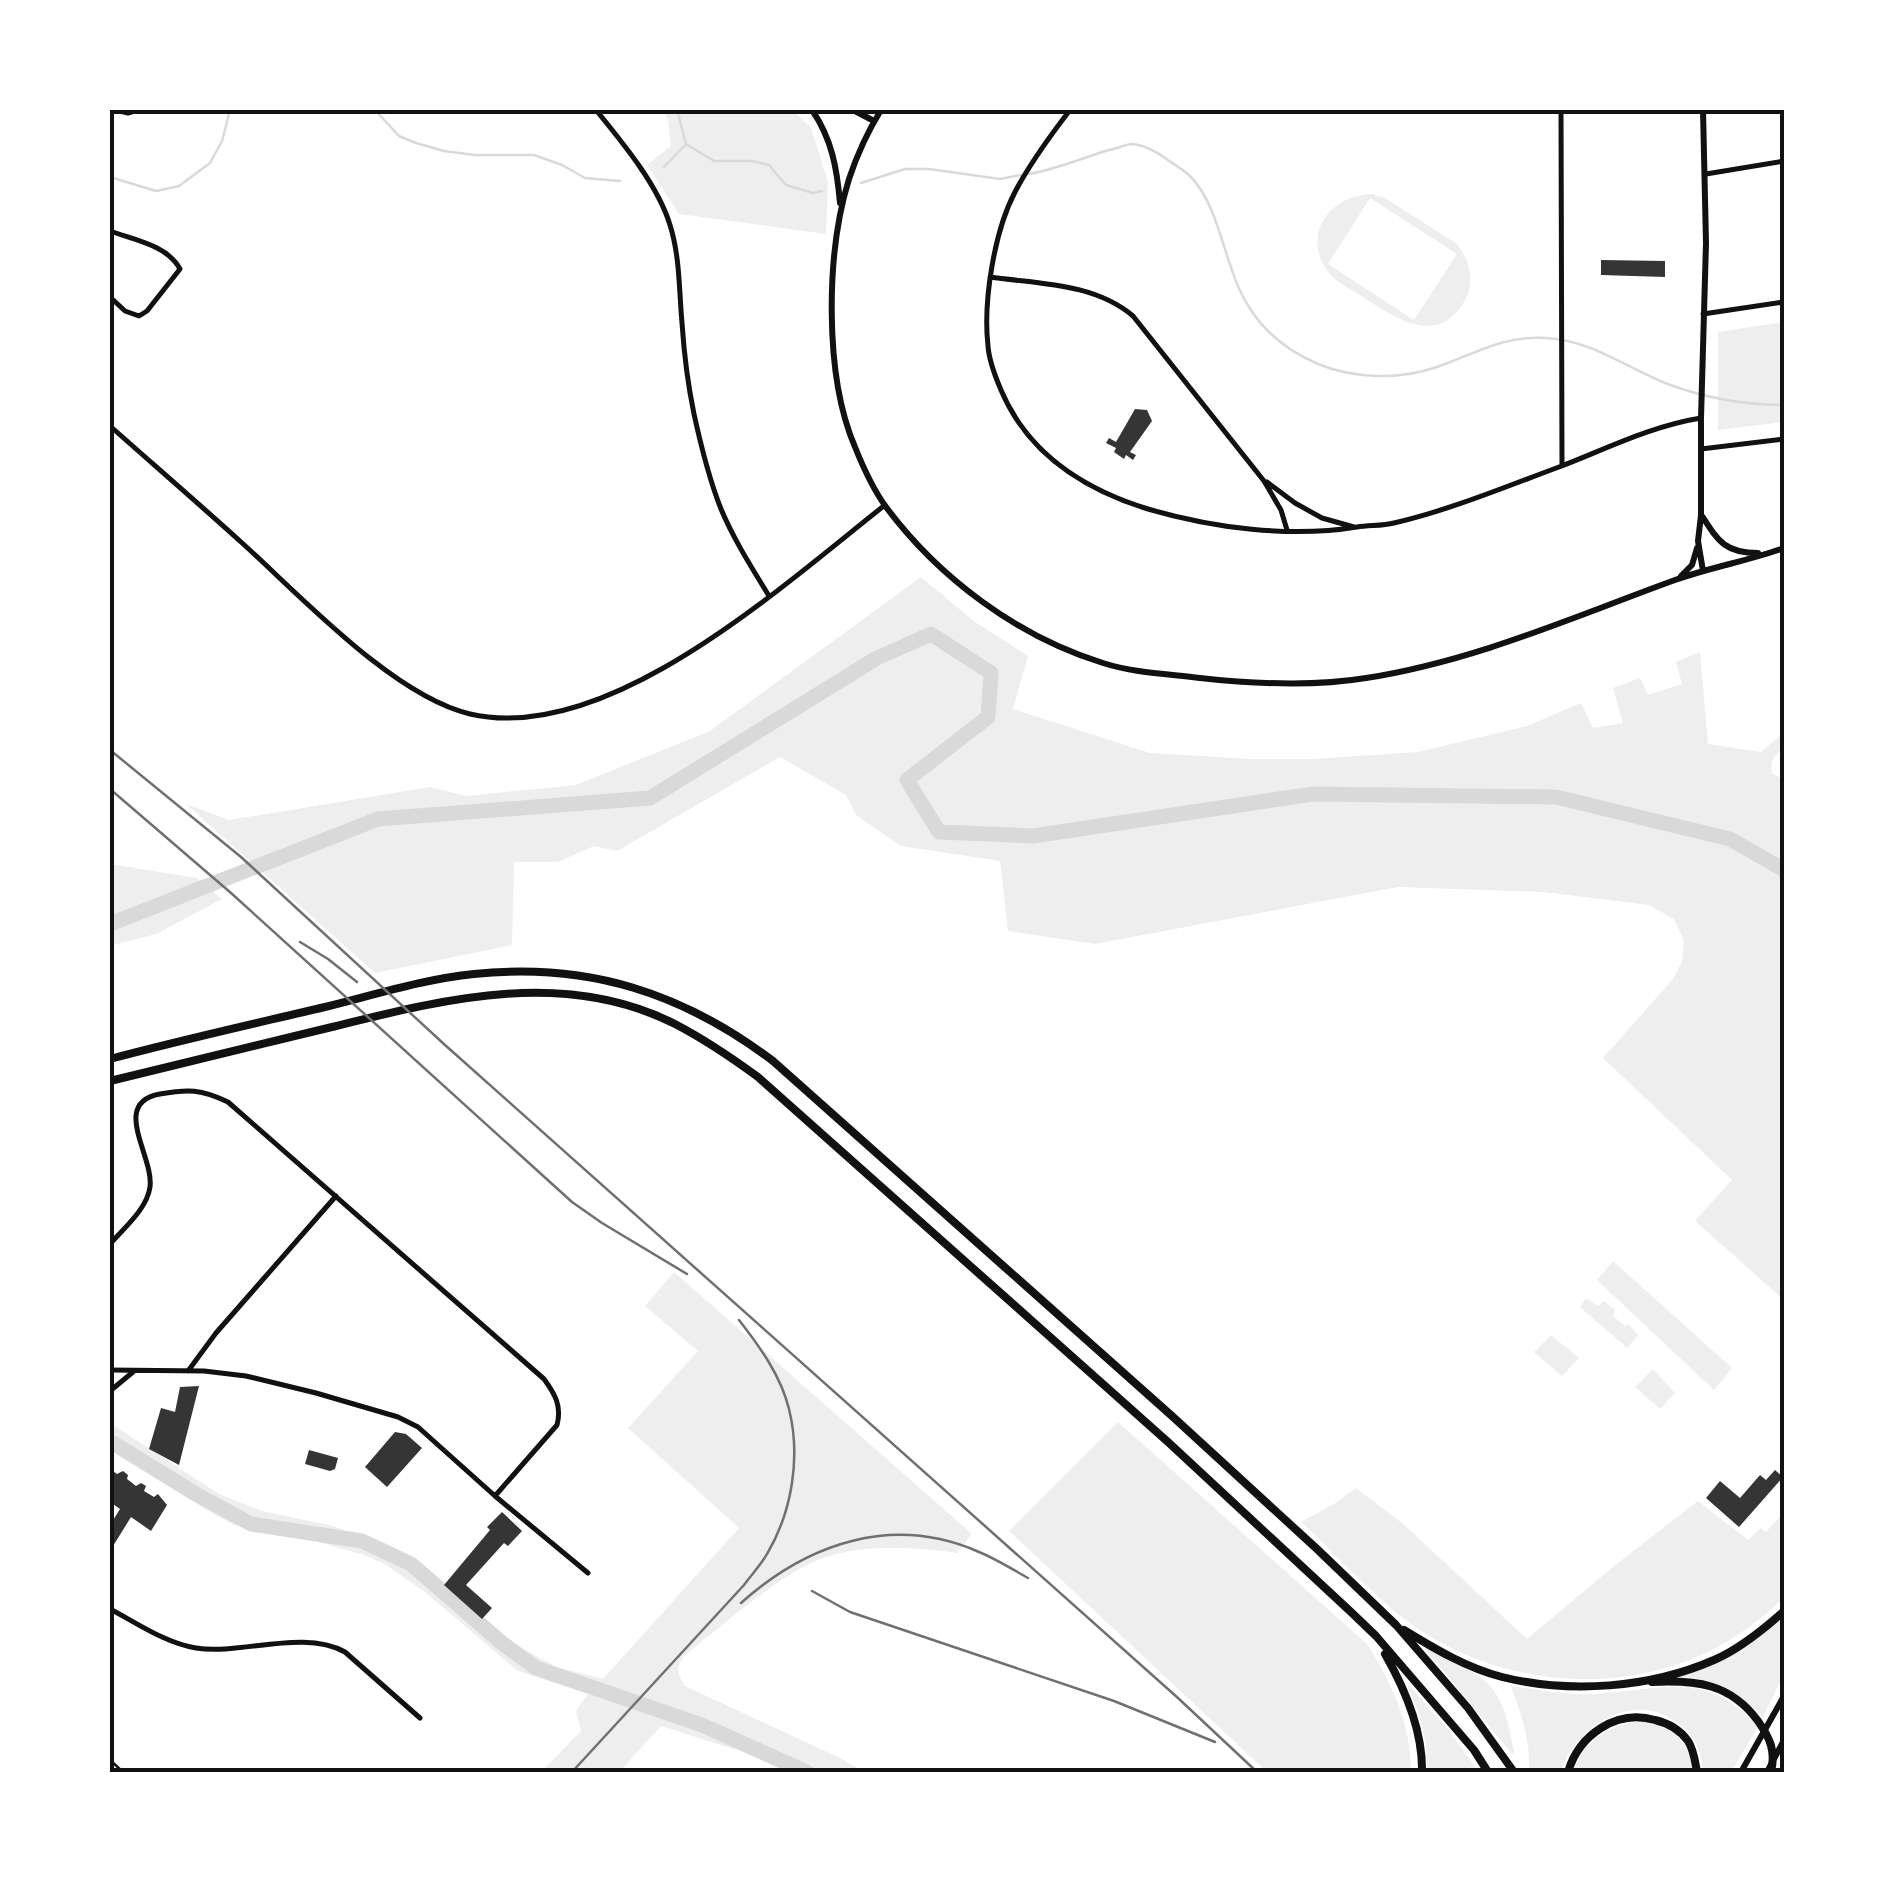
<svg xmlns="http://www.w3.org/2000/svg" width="1894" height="1882" font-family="Raleway,sans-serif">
  <rect width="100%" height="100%" fill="#fff"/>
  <path fill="#eee" fill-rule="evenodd" d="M663 110H793L811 128 828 182 826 234 679 214 647 165 671 146 668 120Z
    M1372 194 1385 198 1457 244C1470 262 1476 282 1464 302 1436 348 1394 317 1363 297 1351 289 1334 282 1326 269 1302 231 1332 195 1372 194ZM1370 198 1457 254 1414 320 1328 264Z
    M1784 322V422L1718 430V332Z
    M921 577 975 622 1028 656 1013 709 1150 753 1251 759H1313L1418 752 1527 726 1581 703 1593 728 1623 723 1613 688 1640 678 1648 695 1682 684 1676 662 1700 652 1708 744 1761 752 1782 734 1784 735V749C1773 756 1770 760 1772 773L1784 780V1300L1695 1221 1732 1180 1603 1058 1673 979 1682 961 1684 941 1674 919 1649 905 1544 892 1398 887 1095 944 1008 931 1000 861 901 846 856 815 846 795 780 757 617 851 594 846 558 862H514L512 945 375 973 186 804 229 820 430 787 466 796 576 785 710 731Z
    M110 864 197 878 222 899 156 934 110 946Z
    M1613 1261 1732 1368 1714 1390 1597 1280Z
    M674 1272 972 1534 957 1553C913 1547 869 1544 826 1557 782 1571 724 1625 686 1654 676 1667 676 1672 685 1686L840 1758 865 1772H787L743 1752 661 1726 619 1772H541L581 1731 576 1711 588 1694 518 1671 426 1593 385 1564 364 1555 308 1539 234 1525 203 1508 110 1447V1423L219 1494 262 1511 329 1525 385 1543 419 1562 487 1624 514 1644 557 1667 603 1679 739 1528 628 1428 698 1351 645 1306Z
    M1586 1298 1598 1306 1604 1301 1615 1310 1613 1316 1625 1326 1628 1324 1638 1335 1627 1348 1580 1307Z
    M1551 1335 1579 1358 1562 1376 1534 1352Z
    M1653 1369 1675 1393 1660 1409 1635 1387Z
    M1118 1422 1366 1643C1392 1682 1411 1724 1411 1772H1267L1009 1531Z
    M1356 1488 1402 1523 1527 1639 1614 1566 1698 1501 1748 1540 1761 1528 1766 1532 1784 1512V1598C1762 1618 1737 1638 1710 1651 1620 1695 1510 1686 1426 1634 1381 1606 1341 1558 1301 1522L1334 1504Z
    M1784 1617V1674L1763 1717C1735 1690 1719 1681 1680 1676 1722 1662 1750 1645 1784 1617Z
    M1427 1648C1488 1681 1501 1678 1514 1751L1513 1755 1425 1649Z
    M1406 1682 1447 1728 1479 1772H1427C1428 1739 1419 1712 1406 1682Z
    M1510 1685C1538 1691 1565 1695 1594 1694 1660 1690 1710 1669 1758 1727L1731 1772H1704C1702 1762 1700 1751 1695 1742 1690 1732 1682 1725 1673 1720 1630 1692 1574 1728 1561 1772H1529C1531 1743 1521 1711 1510 1685Z
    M1641 1721C1673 1726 1688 1740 1693 1772H1573C1585 1740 1608 1725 1641 1721Z"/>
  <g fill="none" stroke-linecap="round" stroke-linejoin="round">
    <path stroke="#d9d9d9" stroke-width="2.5" d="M375 110 399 136 416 143 444 151 475 155H534L562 165 585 178 620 181
      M677 110 686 144 714 161H752L769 165 786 185 813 193 822 191
      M664 167 686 144
      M1029 174C1057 169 1082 158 1109 150 1116 149 1124 145 1131 144 1142 144 1157 152 1165 158 1173 164 1183 169 1190 176 1221 207 1224 269 1249 307 1265 333 1290 352 1318 364 1355 379 1399 380 1437 367 1475 354 1503 335 1546 338 1593 341 1623 366 1665 383 1702 397 1745 405 1784 405
      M110 177 156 191 179 186 210 163 222 141 230 110
      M861 183 905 169H929L1000 179 1021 175"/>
    <path stroke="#d9d9d9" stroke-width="15" d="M110 924 378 819 650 798 877 658 931 634 991 673 988 717 907 780 939 832 1033 836 1313 794 1556 797 1730 839 1784 870
      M113 1443 194 1493 251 1524 362 1541 411 1564 502 1643 536 1668 702 1725 807 1772"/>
  </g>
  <path fill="#353535" d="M1601 260 1665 261V277L1601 275Z
    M1135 409 1147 410 1152 421 1130 452 1136 455 1133 460 1126 455 1124 459 1114 452 1116 448 1106 443 1109 438 1116 442Z
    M199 1386 179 1465 149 1449 161 1408 175 1412 180 1387Z
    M395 1432 406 1434 422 1448 387 1487 365 1467Z
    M309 1450 338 1458 335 1469 330 1471 305 1464Z
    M110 1469 117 1474 123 1471 128 1475 127 1479 136 1486 141 1483 146 1486 144 1491 154 1497 158 1494 167 1505 151 1531 131 1517 110 1551V1525L120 1509 110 1502Z
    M1775 1470 1783 1477 1739 1527 1706 1498 1720 1481 1740 1498 1760 1475 1766 1480Z
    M502 1512 522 1531 508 1546 504 1543 466 1585 492 1608 482 1619 444 1585 490 1530 487 1527Z"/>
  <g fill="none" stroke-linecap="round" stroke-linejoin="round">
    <path stroke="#111" stroke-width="2.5" d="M110 1760 123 1772"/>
    <path stroke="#111" stroke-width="5" d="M116 110 128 113 138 110
      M596 110C622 142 658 185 670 225 680 257 679 290 682 323 684 353 688 385 694 414 701 446 709 479 721 509 734 540 752 568 769 596
      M1070 110C1050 136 1030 163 1015 192 994 232 983 302 988 346 989 361 995 376 1001 390 1028 454 1083 489 1148 509 1213 528 1290 538 1357 527 1369 525 1382 526 1394 523 1450 510 1505 487 1559 467 1606 449 1651 426 1701 418
      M1561 110 1562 466
      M1706 174 1784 161
      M110 231C134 240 167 245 180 269L147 311 139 316 125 311 110 297
      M990 277C1039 284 1094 283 1133 316L1264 481 1281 510 1287 530
      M1703 314 1784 302
      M110 426C154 465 198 503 241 542 300 595 393 696 470 714 608 746 783 585 885 505
      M1701 449 1784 439
      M1267 482 1295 503 1322 518 1354 527
      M110 1244C124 1228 147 1209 150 1187 154 1156 110 1103 160 1094 188 1089 201 1089 228 1102L544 1379C555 1394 562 1406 557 1425L495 1496
      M110 1370 204 1371 246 1376 316 1393 398 1417 418 1427 495 1496 588 1573
      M188 1371 216 1333 336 1196
      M110 1391 133 1372
      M110 1609C137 1623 165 1643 196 1648 242 1655 303 1629 345 1652L420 1718"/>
    <path stroke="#111" stroke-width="6" d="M812 110C832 139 837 169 840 203
      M853 110 874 121
      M881 110C868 131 857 155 849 179 826 253 824 375 855 447 863 467 873 489 886 507 939 578 1018 637 1103 663 1134 673 1168 674 1200 678 1255 684 1312 687 1366 678 1475 661 1573 617 1675 580 1711 567 1748 561 1784 548
      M1703 110 1706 243 1701 418V515L1698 541 1703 571
      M1702 516C1718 541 1725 553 1758 553
      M1681 576 1692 565 1697 548"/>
    <path stroke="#111" stroke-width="6" d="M1741 1772 1784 1696
      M1767 1772 1784 1740"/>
    <path stroke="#111" stroke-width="8" d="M110 1059C181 1040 253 1024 325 1007 374 995 424 979 474 974 588 962 683 993 773 1061L1172 1416 1317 1549 1396 1625 1468 1708 1514 1772
      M110 1081C184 1063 258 1045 332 1027 445 999 564 968 675 1024 704 1039 732 1058 758 1077L1168 1442 1351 1612 1376 1636 1474 1750 1488 1772
      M1404 1630C1435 1649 1467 1668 1502 1677 1570 1694 1650 1688 1714 1660 1739 1649 1764 1629 1784 1611
      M1385 1654C1405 1689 1423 1730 1422 1772
      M1652 1682C1696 1680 1730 1683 1758 1721 1770 1738 1776 1751 1771 1772
      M1568 1772C1579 1735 1616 1709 1655 1720 1668 1723 1680 1730 1688 1741 1694 1750 1695 1762 1697 1772"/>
    <path stroke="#707070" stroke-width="2.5" d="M110 750 241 857 445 1045 1178 1698 1257 1772
      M110 789 231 893 572 1202 602 1223 687 1274
      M300 942 328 959 357 982
      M812 1591 850 1612 1114 1701 1215 1742
      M741 1603C808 1543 893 1514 979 1552 996 1559 1012 1569 1028 1578
      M572 1772 744 1585C751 1575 761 1565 767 1554 792 1512 801 1457 789 1409 781 1376 760 1347 739 1320"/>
  </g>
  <rect width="1894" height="1882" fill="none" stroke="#ffffff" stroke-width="225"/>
  <rect x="112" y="112" width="1670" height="1658" fill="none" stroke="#111" stroke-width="4"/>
</svg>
